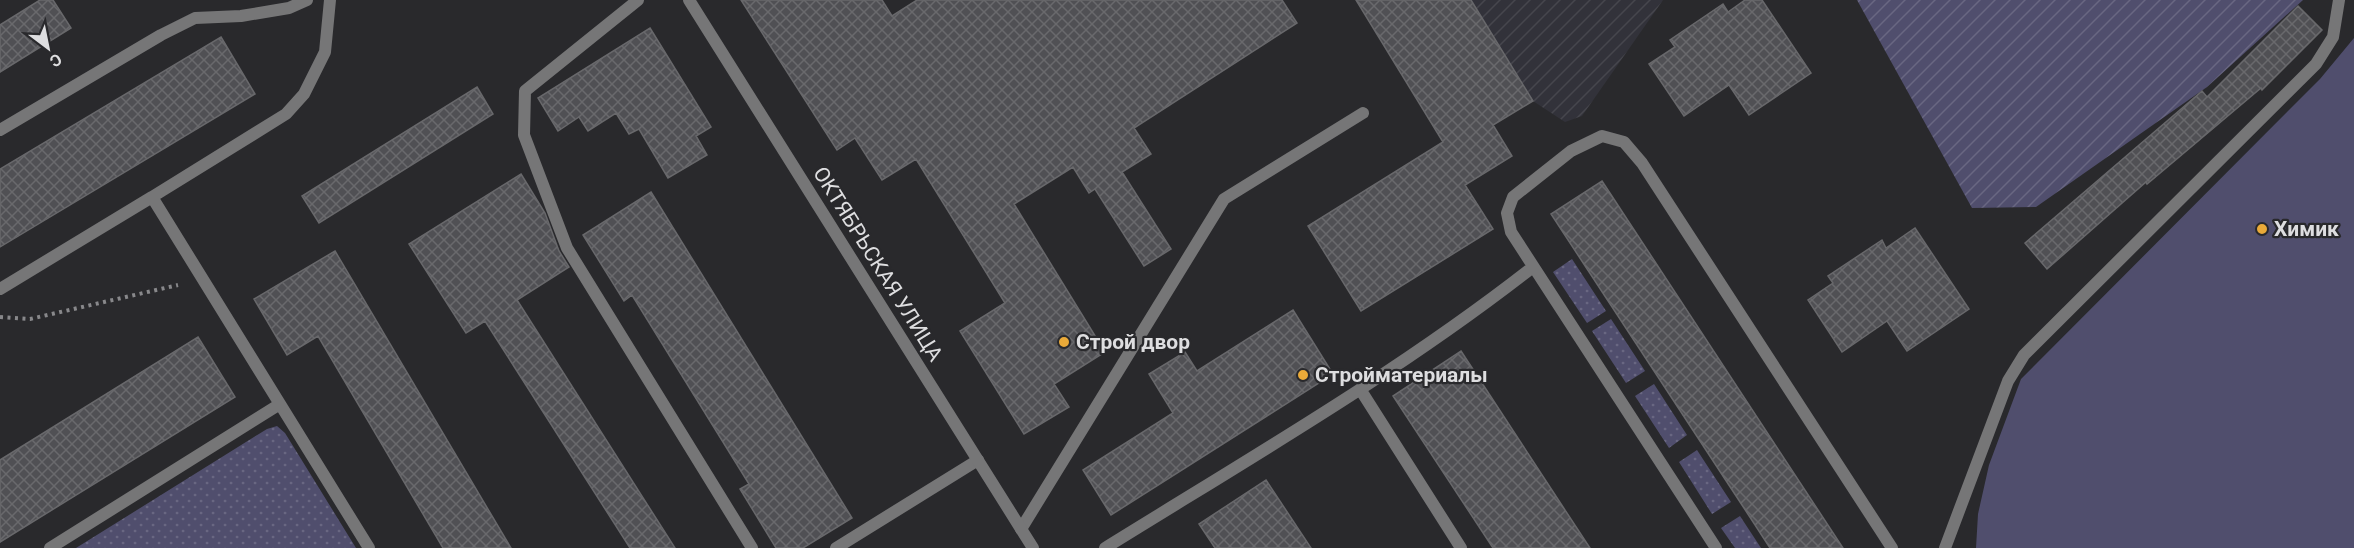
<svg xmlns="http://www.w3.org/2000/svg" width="2354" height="548" font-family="Roboto,sans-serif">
  <defs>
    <pattern id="industrial-furrows" width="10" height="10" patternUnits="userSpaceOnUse" patternTransform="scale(1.5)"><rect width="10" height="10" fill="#32323a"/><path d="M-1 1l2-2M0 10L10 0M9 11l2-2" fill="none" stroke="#46464d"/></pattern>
    <pattern id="grass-dots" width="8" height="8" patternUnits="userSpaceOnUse" patternTransform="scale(1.5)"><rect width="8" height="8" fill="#504e6d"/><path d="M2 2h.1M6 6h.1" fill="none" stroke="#696782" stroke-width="1.8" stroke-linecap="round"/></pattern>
    <pattern id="garden-furrows" width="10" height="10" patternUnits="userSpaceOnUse" patternTransform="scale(1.5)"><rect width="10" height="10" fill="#504e6d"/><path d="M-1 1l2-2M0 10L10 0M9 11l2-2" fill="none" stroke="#696782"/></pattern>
    <pattern id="building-cross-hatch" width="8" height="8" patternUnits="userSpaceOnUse" patternTransform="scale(1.5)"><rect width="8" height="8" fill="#505054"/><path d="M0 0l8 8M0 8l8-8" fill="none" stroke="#69696c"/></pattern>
  </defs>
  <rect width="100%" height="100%" fill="#29292c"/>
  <path fill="url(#industrial-furrows)" d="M1471 0H1663L1582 116 1565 122 1533 101Z"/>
  <path fill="url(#grass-dots)" d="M1572 259 1606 311 1587 323 1553 272Z
    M1611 319 1645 371 1626 383 1592 331Z
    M1654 384 1687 435 1669 448 1635 396Z
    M277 426 285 433 356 548H76L267 429Z
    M1697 450 1731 502 1712 514 1679 462Z
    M1740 516 1761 548H1735L1721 528Z"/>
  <path fill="url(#garden-furrows)" d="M1857 0H2303L2207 87 2036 207 1972 208Z"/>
  <path fill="#504e6d" d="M2354 38V548H1976L1978 514 1989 465 2021 379 2320 79Z"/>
  <path fill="url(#building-cross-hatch)" stroke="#68686b" stroke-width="1.5" d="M40 0H53L71 28 0 72V25Z
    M741 0H882L892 16 917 0H1282L1297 23 1134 128 1151 154 1122 172 1171 249 1144 266 1095 189 1089 193 1073 167 1014 204 1105 352 1054 384 1069 407 1024 434 960 331 1005 303 916 159 882 180 855 138 837 150Z
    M1356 0H1471L1533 101 1493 125 1512 156 1465 185 1493 229 1361 311 1308 226 1443 142Z
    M1745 0H1762L1811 73 1749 115 1729 85 1684 116 1649 64 1675 47 1670 40 1723 4 1728 12Z
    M2298 6 2322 30 2262 90 2261 88 2147 184 2146 182 2047 269 2025 243 2202 91 2207 97Z
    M650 28 711 127 696 136 707 155 668 178 639 129 629 134 616 113 588 131 579 117 558 131 538 98Z
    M221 37 255 94 0 247V169Z
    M477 87 493 114 319 223 302 196Z
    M521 174 545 213 559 251 569 267 517 300 675 548H630L485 321 466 333 409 244Z
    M1602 181 1843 548H1770L1742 505 1551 214Z
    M651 192 852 518 803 548H776L740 489 749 484 632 295 624 301 583 235Z
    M1915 228 1969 309 1907 351 1887 321 1842 352 1808 300 1833 283 1828 276 1882 240 1886 248Z
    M335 251 511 548H443L318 336 287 355 254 299Z
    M1293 310 1333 374 1111 515 1083 470 1173 413 1149 374 1185 352 1197 371Z
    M198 337 235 397 0 542V460Z
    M1461 351 1563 507 1590 548H1493L1393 396Z
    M1266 480 1311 548H1215L1199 524Z"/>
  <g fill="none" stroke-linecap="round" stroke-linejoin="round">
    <path stroke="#88888b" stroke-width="4" stroke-dasharray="3 4.5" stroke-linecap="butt" d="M0 317 30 319 178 285"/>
    <path stroke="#767677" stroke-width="12" d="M330 0 325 52 304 94 286 114 152 197 369 548
      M638 0 525 91 524 135 567 248 752 548
      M0 289 152 197
      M1360 389 1461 548
      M1021 529 1224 199 1363 113
      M50 548 280 404
      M836 548 978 460
      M1105 548C1250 458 1399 372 1533 267
      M1716 548 1511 232 1507 213 1513 197 1571 151 1602 136 1624 142 1642 163 1892 548
      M1945 548 2008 381 2024 355 2316 64 2333 37 2339 0"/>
    <path stroke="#767677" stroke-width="12" d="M689 0 1033 548
      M0 130 161 35 195 18 241 16 289 8 307 0"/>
  </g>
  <g fill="#eaaa39" stroke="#29292c" stroke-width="2">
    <circle cx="2262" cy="229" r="6"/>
    <circle cx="1064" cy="342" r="6"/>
    <circle cx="1303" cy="375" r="6"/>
  </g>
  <g text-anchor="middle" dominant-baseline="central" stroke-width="4.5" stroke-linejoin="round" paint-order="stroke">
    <g font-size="21" font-weight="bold" fill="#dedee0" stroke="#29292c" text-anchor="start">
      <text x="2274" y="229">Химик</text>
      <text x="1076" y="342">Строй двор</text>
      <text x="1315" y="375">Стройматериалы</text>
    </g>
    <g font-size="21" fill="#dedee0" stroke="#29292c">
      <text transform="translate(878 264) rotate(58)">ОКТЯБРЬСКАЯ УЛИЦА</text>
    </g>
  </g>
  <g transform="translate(48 48) rotate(148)" stroke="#29292c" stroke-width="4.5" paint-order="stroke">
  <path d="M0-4.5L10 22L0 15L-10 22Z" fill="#dedee0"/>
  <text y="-9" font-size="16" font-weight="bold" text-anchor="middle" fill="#dedee0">С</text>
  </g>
</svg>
